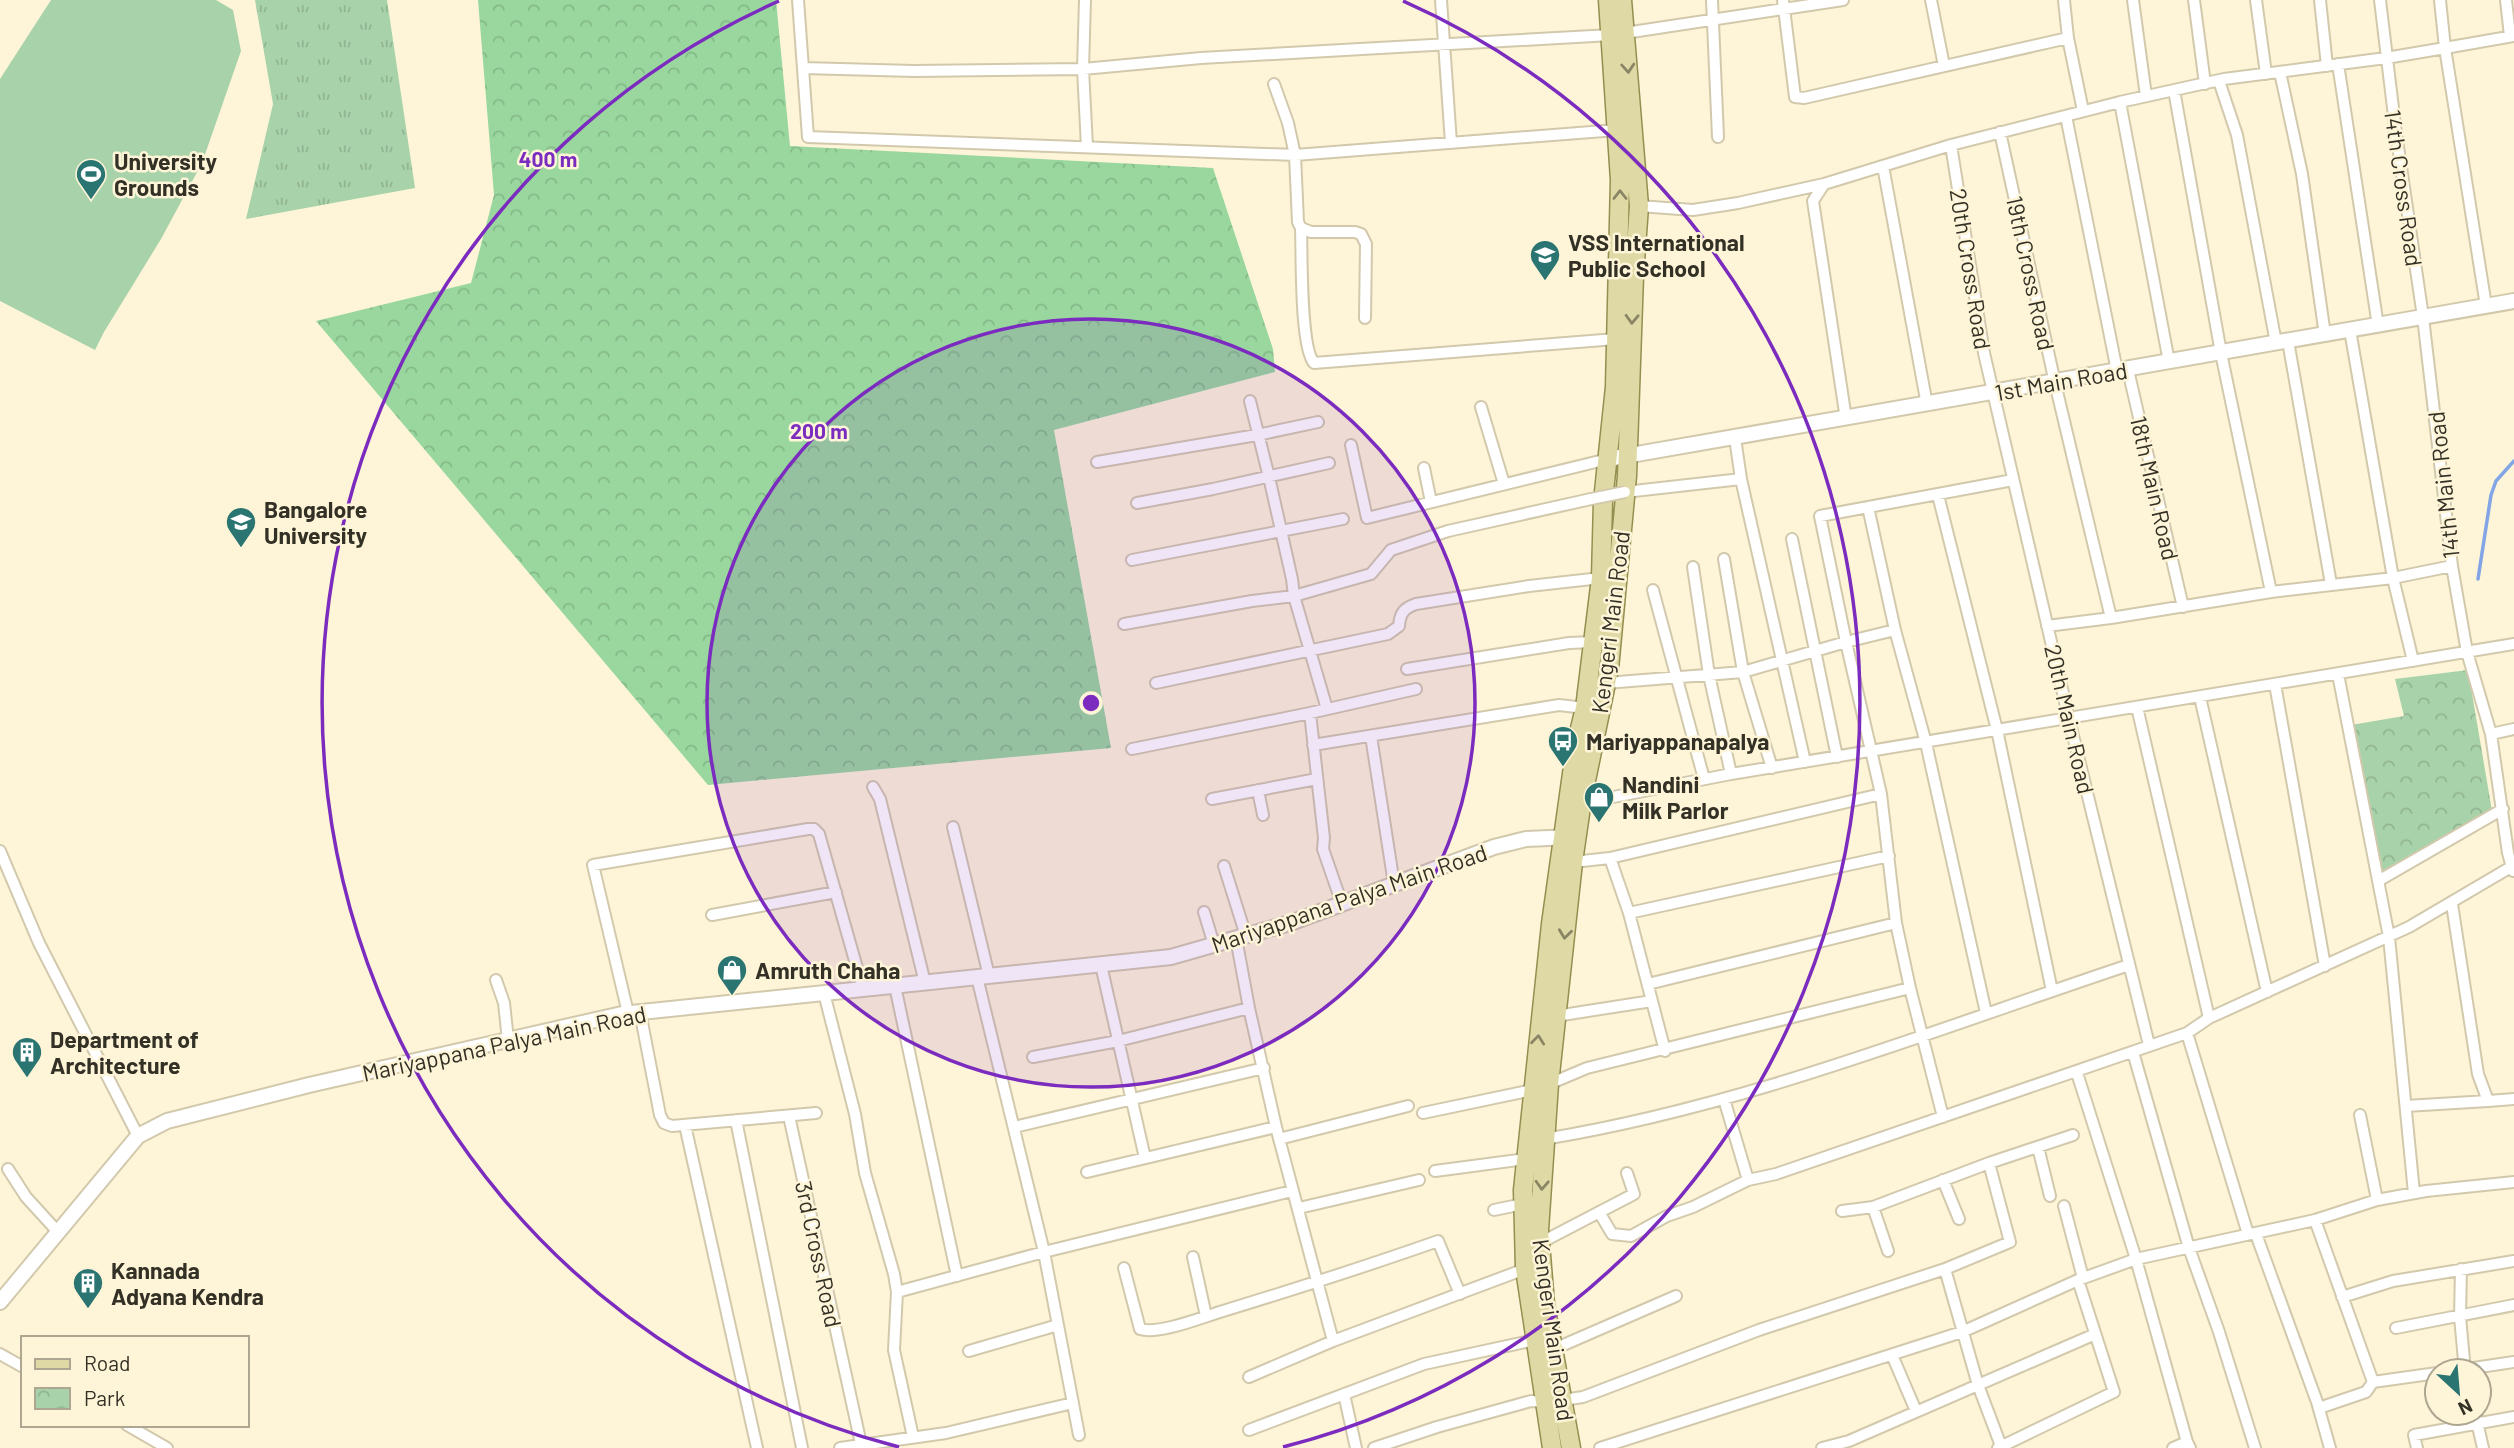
<svg xmlns="http://www.w3.org/2000/svg" width="2514" height="1448" font-family="Barlow,sans-serif">
  <defs>
    <pattern id="grass-tufts" width="24" height="20" patternUnits="userSpaceOnUse" patternTransform="scale(1.75)"><rect width="24" height="20" fill="#a8d2aa"/><path d="M3 7l-1-3M5 7V3M7 7l1-3M15 17l-1-3M17 17v-4M19 17l1-3" fill="none" stroke="#91b592"/></pattern>
    <pattern id="forest-crowns" width="20" height="18" patternUnits="userSpaceOnUse" patternTransform="scale(1.75)"><rect width="20" height="18" fill="#99d79e"/><path d="M2 6a3 3 0 1 1 6 0M12 15a3 3 0 1 1 6 0" fill="none" stroke="#84b988"/></pattern>
    <pattern id="park-crowns" width="20" height="18" patternUnits="userSpaceOnUse" patternTransform="scale(1.75)"><rect width="20" height="18" fill="#a8d2aa"/><path d="M2 6a3 3 0 1 1 6 0M12 15a3 3 0 1 1 6 0" fill="none" stroke="#91b592"/></pattern>
  </defs>
  <rect width="100%" height="100%" fill="#fef5d8"/>
  <path fill="url(#grass-tufts)" d="M255 0H387L415 188 246 219 273 104Z"/>
  <path fill="url(#forest-crowns)" d="M478 0H776L790 146 1213 168 1273 349 1275 372 1054 430 1111 748 708 785 316 321 471 283 494 195Z"/>
  <path fill="url(#park-crowns)" d="M2468 670 2492 811 2382 871 2351 725 2404 716 2395 679Z"/>
  <path fill="#a8d2aa" d="M51 0H216L233 10 241 51 202 163 161 239 104 332 95 350 0 301V79Z"/>
  <g fill="none" stroke-linecap="round" stroke-linejoin="round">
    <path stroke="#81a5e5" stroke-width="3.5" d="M2478 579 2491 495 2496 481 2514 461"/>
    <g stroke="#d2c9ad" stroke-width="14">
      <path id="minor" d="M798 0 808 137 1295 155 1617 130
        M1085 0 1083 69 1087 147
        M1441 0 1451 143
        M1712 0 1718 137
        M1783 0 1795 97 1804 98 2068 38 2064 0
        M1931 0 1944 66
        M2133 0 2146 96
        M2194 0 2205 84
        M2256 0 2266 74
        M2320 0 2327 66
        M2380 0 2396 133 2423 317 2452 566 2467 652 2491 734 2508 853 2513 871
        M2440 0 2445 48 2514 36
        M2506 0 2510 36
        M1625 33 1843 0
        M2068 38 2083 111
        M2338 64 2378 326
        M803 68 914 71 1083 69 1201 58 1611 35
        M2280 72 2302 174 2325 335
        M2219 81 2237 135 2276 343
        M1274 84 1288 123 1295 155 1298 222 1301 228 1311 232H1355L1361 234 1366 244 1365 318
        M2174 90 2221 353 2271 592
        M2120 102 2169 362
        M2066 116 2117 371
        M2000 132 2055 383 2111 618
        M1951 145 1984 353 2069 719 2149 1045
        M1883 166 1927 405
        M1824 184 1813 201 1846 419
        M1639 206 1693 210 1738 203 1824 184 1951 145 2120 102 2224 79 2386 58 2445 48 2486 306
        M1301 228C1302 254 1300 347 1314 363L1616 339
        M2350 330 2393 578 2413 661
        M2288 341 2331 584
        M2128 370 2183 607
        M1250 401 1269 477 1292 579 1294 596 1327 709
        M1481 407 1504 484
        M1351 445 1367 518 1608 459
        M1097 462 1257 435 1318 422
        M1424 468 1431 502
        M1741 479 1805 762
        M1625 492 1741 479 1735 438
        M1938 495 1997 730 2052 991
        M1137 503 1213 489 1329 463
        M1868 507 1895 630 1926 743 1986 1013
        M1792 539 1837 757
        M1724 559 1743 672 1772 768
        M1132 560 1343 519
        M1693 567 1709 675 1731 774
        M1653 590 1704 779
        M1124 624 1252 601 1294 596 1371 574 1391 550 1448 531 1591 499
        M2047 626 2111 618 2271 592 2393 578 2452 566
        M1407 669 1569 643 1593 642
        M2338 674 2389 937 2414 1193
        M1156 683 1388 634 1399 626C1400 613 1404 608 1416 604L1529 586 1601 578
        M1606 683 1743 672 1846 642 1895 630
        M2275 684 2325 966
        M2200 697 2267 992
        M2137 707 2209 1018
        M1310 713 1324 838 1323 849 1342 904
        M2491 734 2514 729
        M1371 736 1394 884
        M1313 745 1559 705 1585 708
        M1132 749 1310 713 1416 689
        M873 787 880 799 925 983
        M1258 790 1263 815
        M1212 799 1317 779
        M1578 801 1603 799 1731 774 2514 644
        M953 827 989 976
        M0 851 39 943 138 1136
        M1610 858 1629 913 1665 1051
        M1573 862 1610 858 1881 794
        M1224 866 1246 936
        M2378 881 2503 809
        M2452 904 2478 1074 2488 1101 2514 1099
        M1204 912 1214 945
        M1629 913 1889 856
        M712 915 836 892
        M1236 938 1249 1008 1276 1127 1333 1341
        M1101 965 1145 1158
        M977 977 1044 1252 1079 1435
        M496 980 504 1003 508 1040
        M1648 984 1896 923
        M895 986 957 1276
        M824 993 855 1114 865 1173 894 1274 897 1292 894 1350 913 1437
        M640 1012 660 1115 664 1123 672 1126 816 1113
        M628 1013 593 865 808 829H814L819 834 863 989
        M1556 1016 1652 1001
        M2187 1033 2248 1234H2256L2317 1402 2330 1448
        M2133 1052 2189 1248 2219 1332 2255 1448
        M1033 1057 1118 1041 1249 1008
        M2077 1073 2136 1259 2187 1442
        M1549 1084 1587 1068 1910 988
        M1724 1099 1748 1180 1776 1174 2187 1033 2209 1018 2409 927 2511 867
        M2406 1106 2488 1101
        M1423 1113 1533 1090
        M2360 1115 2377 1200
        M789 1116 861 1444
        M1943 1117 1910 988 1896 923 1881 794 1846 642 1820 516 2013 480
        M736 1120 802 1448
        M685 1125 757 1448
        M1014 1127 1264 1068
        M1279 1139 1408 1106
        M1544 1139C1746 1106 1936 1029 2129 965
        M2038 1147 2050 1196
        M8 1169 26 1197 58 1232
        M1435 1171 1526 1159
        M1087 1172 1276 1127
        M1943 1180 1959 1219
        M2064 1206 2083 1278
        M1873 1207 1888 1251
        M1299 1208 1419 1180
        M1494 1210 1523 1204
        M1842 1211 1873 1207 1989 1163 2073 1135
        M1599 1212 1612 1234 1631 1236 1667 1216 1693 1207 1748 1180
        M2315 1220 2373 1382 2437 1373
        M1540 1243 1634 1194 1627 1173
        M1193 1257 1206 1316
        M1124 1268 1140 1329C1159 1335 1203 1317 1223 1311 1295 1289 1367 1266 1438 1241L1460 1294
        M1945 1269 1978 1385 2001 1446
        M2461 1269 2460 1317 2465 1371
        M897 1292 1044 1252 1292 1191
        M2342 1297 2393 1281 2514 1261
        M2396 1328 2514 1305
        M1554 1349 1676 1296
        M969 1351 1058 1325
        M0 1354 23 1367
        M1892 1355 1916 1411
        M2453 1371 2514 1362
        M1249 1377 1333 1341 1525 1269
        M1344 1394 1356 1448
        M1563 1400 1583 1397 1759 1330 1945 1269 2010 1242 1989 1163
        M2319 1408 2366 1392 2373 1382
        M2475 1413 2483 1448
        M127 1425 167 1448
        M1249 1430 1424 1364 1535 1340
        M840 1448 946 1433 1073 1403
        M1374 1448 1437 1427 1531 1401 1546 1402
        M1600 1448 1962 1332 2078 1280 2136 1259 2315 1220 2377 1200 2426 1191 2514 1182
        M1822 1448 1849 1441 2093 1335
        M1998 1448 2114 1392 2078 1280
        M2173 1448 2187 1442 2190 1448
        M2417 1448 2414 1435 2514 1417"/>
    </g>
    <g stroke="#d2c9ad" stroke-width="18">
      <path id="tertiary" d="M1608 459 2514 301
        M0 1302 138 1136 167 1121 309 1085 622 1014 1171 957 1293 922 1494 847 1526 839 1573 837"/>
    </g>
    <g stroke="#958e51" stroke-width="21">
      <path id="primary" d="M1552 1448 1525 1269 1523 1190 1551 924 1576 745 1585 708 1601 578 1603 501 1615 387 1620 180 1608 0
        M1571 1448 1545 1304 1539 1230 1549 1084 1573 862 1582 800 1609 669 1627 476 1634 276 1639 206 1622 0"/>
    </g>
    <use href="#minor" stroke="#fff" stroke-width="10"/>
    <use href="#tertiary" stroke="#fff" stroke-width="14"/>
    <use href="#primary" stroke="#dfdaa5" stroke-width="18"/>
    <g stroke="#d2c9ad" stroke-width="14" stroke-linecap="butt">
      <path id="minor-bridge" d="M1591 499 1625 492"/>
    </g>
    <use href="#minor-bridge" stroke="#fff" stroke-width="10"/>
  </g>
  <defs><path id="oneway-chevron" d="M-2-3.5L2.5 0L-2 3.5" fill="none" stroke-width="1.6" stroke-linecap="round" stroke-linejoin="round" transform="scale(1.75)"/></defs>
  <g stroke="#898565">
    <use href="#oneway-chevron" transform="translate(1628 68) rotate(86)"/>
    <use href="#oneway-chevron" transform="translate(1620 195) rotate(-90)"/>
    <use href="#oneway-chevron" transform="translate(1632 319) rotate(92)"/>
    <use href="#oneway-chevron" transform="translate(1565 934) rotate(97)"/>
    <use href="#oneway-chevron" transform="translate(1538 1040) rotate(-84)"/>
    <use href="#oneway-chevron" transform="translate(1542 1185) rotate(93)"/>
  </g>
  <circle cx="1091" cy="703" r="384" fill="#7b2cbf" fill-opacity=".12"/>
  <g fill="none" stroke="#7b2cbf" stroke-width="3.5">
    <circle cx="1091" cy="703" r="384"/>
    <path d="M899 1447A768 768 0 0 1 779 1M1403 1A768 768 0 0 1 1283 1447"/>
  </g>
  <defs>
    <g id="stadium-pin" transform="scale(1.575)"><path d="M0 17L-7.5 6A9.5 9.5 0 1 1 7.5 6Z" fill="#2a7471" stroke="#fef5d8"/><path d="M0-5a6.5 5 0 1 0 0 10a6.5 5 0 1 0 0-10ZM-3.5-1.8h7v3.6h-7Z" fill="#fff"/></g>
    <g id="school-pin" transform="scale(1.575)"><path d="M0 17L-7.5 6A9.5 9.5 0 1 1 7.5 6Z" fill="#2a7471" stroke="#fef5d8"/><path d="M0-5L7-2L0 1L-7-2ZM-4 1L0 2.5L4 1V4Q0 6-4 4Z" fill="#fff"/></g>
    <g id="university-pin" transform="scale(1.575)"><path d="M0 17L-7.5 6A9.5 9.5 0 1 1 7.5 6Z" fill="#2a7471" stroke="#fef5d8"/><path d="M0-5L7-2L0 1L-7-2ZM-4 1L0 2.5L4 1V4Q0 6-4 4Z" fill="#fff"/></g>
    <g id="bus-pin" transform="scale(1.575)"><path d="M0 17L-7.5 6A9.5 9.5 0 1 1 7.5 6Z" fill="#2a7471" stroke="#fef5d8"/><path d="M-5-6H5V4H4V6H2V4H-2V6H-4V4H-5ZM-3.5-4V0h7V-4ZM-3.5 1.2v1.5H-2V1.2ZM2 1.2v1.5H3.5V1.2Z" fill="#fff"/></g>
    <g id="shop-pin" transform="scale(1.575)"><path d="M0 17L-7.5 6A9.5 9.5 0 1 1 7.5 6Z" fill="#2a7471" stroke="#fef5d8"/><path d="M-5-2.5h2.3a2.7 3.5 0 0 1 5.4 0H5L5.5 6h-11ZM-1.5-2.5h3a1.5 2.3 0 0 0-3 0Z" fill="#fff"/></g>
    <g id="building-pin" transform="scale(1.575)"><path d="M0 17L-7.5 6A9.5 9.5 0 1 1 7.5 6Z" fill="#2a7471" stroke="#fef5d8"/><path d="M-4-6H4V6H1V3H-1V6H-4ZM-2.5-4.3h1.7v1.8h-1.7ZM.8-4.3h1.7v1.8H.8ZM-2.5-1h1.7V.8h-1.7ZM.8-1h1.7V.8H.8Z" fill="#fff"/></g>
  </defs>
  <g fill-rule="evenodd">
    <use href="#stadium-pin" x="91" y="174"/>
    <use href="#school-pin" x="1545" y="255"/>
    <use href="#university-pin" x="241" y="522"/>
    <use href="#bus-pin" x="1563" y="741"/>
    <use href="#shop-pin" x="1599" y="797"/>
    <use href="#shop-pin" x="732" y="970"/>
    <use href="#building-pin" x="27" y="1052"/>
    <use href="#building-pin" x="88" y="1283"/>
  </g>
  <g text-anchor="middle" dominant-baseline="central" stroke-width="5" stroke-linejoin="round" paint-order="stroke">
    <g font-size="23" font-weight="bold" fill="#333025" stroke="#fef5d8" text-anchor="start">
      <text x="114" y="161">University<tspan x="114" dy="26">Grounds</tspan></text>
      <text x="1568" y="242">VSS International<tspan x="1568" dy="26">Public School</tspan></text>
      <text x="264" y="509">Bangalore<tspan x="264" dy="26">University</tspan></text>
      <text x="1586" y="741">Mariyappanapalya</text>
      <text x="1622" y="784">Nandini<tspan x="1622" dy="26">Milk Parlor</tspan></text>
      <text x="755" y="970">Amruth Chaha</text>
      <text x="50" y="1039">Department of<tspan x="50" dy="26">Architecture</tspan></text>
      <text x="111" y="1270">Kannada<tspan x="111" dy="26">Adyana Kendra</tspan></text>
    </g>
    <g font-size="23" fill="#333025" stroke="#fef5d8">
      <text transform="translate(2404 188) rotate(82)">14th Cross Road</text>
      <text transform="translate(1971 269) rotate(81)">20th Cross Road</text>
      <text transform="translate(2031 273) rotate(78)">19th Cross Road</text>
      <text transform="translate(2061 381) rotate(-10)">1st Main Road</text>
      <text transform="translate(2443 485) rotate(-96)">14th Main Road</text>
      <text transform="translate(2155 488) rotate(77)">18th Main Road</text>
      <text transform="translate(1610 622) rotate(-83)">Kengeri Main Road</text>
      <text transform="translate(2070 719) rotate(77)">20th Main Road</text>
      <text transform="translate(1349 898) rotate(-19)">Mariyappana Palya Main Road</text>
      <text transform="translate(504 1043) rotate(-12)">Mariyappana Palya Main Road</text>
      <text transform="translate(819 1254) rotate(78)">3rd Cross Road</text>
      <text transform="translate(1554 1330) rotate(82)">Kengeri Main Road</text>
    </g>
  </g>
  <circle cx="1091" cy="703" r="10" fill="#7b2cbf" stroke="#fef5d8" stroke-width="3.5"/>
  <g font-size="21" text-anchor="middle" font-weight="bold" fill="#7b2cbf" stroke="#fef5d8" stroke-width="5" stroke-linejoin="round" paint-order="stroke">
    <text x="548" y="167">400 m</text>
    <text x="819" y="439">200 m</text>
  </g>
  <rect x="21" y="1336" width="228" height="91" fill="#fef5d8" stroke="#ada690" stroke-width="2"/>
  <rect x="35" y="1359" width="35" height="10" fill="#dfdaa5" stroke="#ada690" stroke-width="2"/>
  <text x="84" y="1371" font-size="21" fill="#333025">Road</text>
  <rect x="35" y="1388" width="35" height="21" fill="url(#park-crowns)" stroke="#ada690" stroke-width="2"/>
  <text x="84" y="1406" font-size="21" fill="#333025">Park</text>
  <g transform="translate(2458 1392) rotate(154)"><circle r="33" fill="#fef5d8" stroke="#ada690" stroke-width="2"/>
  <path d="M0-5L12 26L0 18L-12 26Z" fill="#2a7471"/>
  <text y="-10" font-size="19" font-weight="bold" text-anchor="middle" fill="#333025">N</text>
  </g>
</svg>
